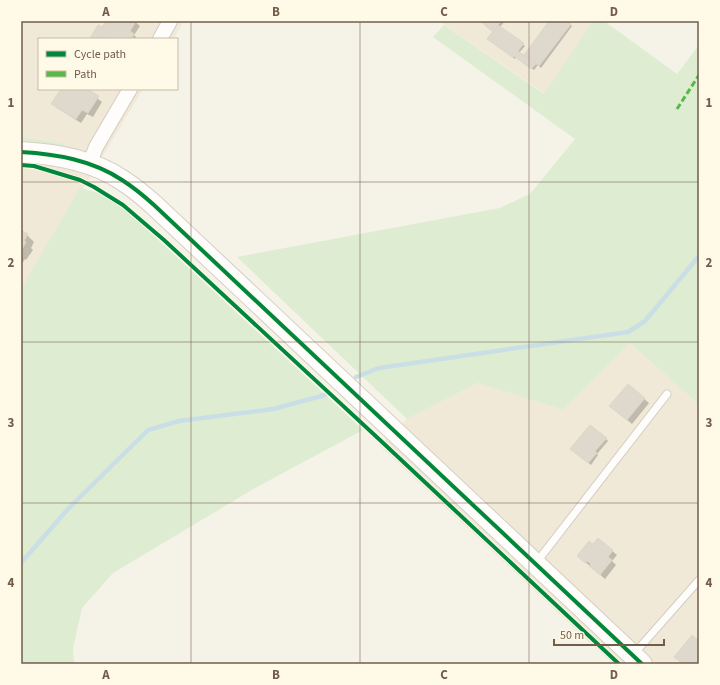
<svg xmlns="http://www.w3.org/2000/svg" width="720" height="685" font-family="'Source Sans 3',sans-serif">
  <rect width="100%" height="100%" fill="#f5f2e7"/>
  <path fill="#f1e9d7" d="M21 21H184L173 39H39V89H143L21 292Z
    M439 21H593L545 94Z
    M630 343 699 405V664H613L379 445 407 419 478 383 563 410Z"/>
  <path fill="#deecd2" d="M593 21H604L677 74 699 45V405L630 343 563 410 478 383 407 419 237 257 500 208 530 194 575 139 433 37 444 25 544 94Z
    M21 137 64 144V148L21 143Z
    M80 188 102 194 125 209 363 430 255 488 113 573 82 608 73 648 74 664H21V289Z"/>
  <path fill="#0003" d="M107 21H134L140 26 134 35 138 39H92L98 26 103 28Z
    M481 21H503L504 22 500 27 525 46 519 53 524 56 551 21H566L572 26 541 68 538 65 534 70 516 57 515 59 491 40 494 32Z
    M62 89H85L102 102 93 117 87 114 81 123 57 108 53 104Z
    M21 231 27 235 34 242 31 248 33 250 26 260 25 259 21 265Z
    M628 385 649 403 632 424 615 410Z
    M606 439 608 441 597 454 598 455 591 465 574 451Z
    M598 539 617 555 612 561 616 565 605 579 583 560Z"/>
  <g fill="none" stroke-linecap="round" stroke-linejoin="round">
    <path stroke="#cadfe5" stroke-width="4.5" d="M356 377 379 368 628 332 645 321 699 256
      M21 563 68 509 148 430 179 421 273 409 325 395"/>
  </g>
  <path fill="#dfd8cd" stroke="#ded6c9" d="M106 21H136L130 31 134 34 131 39 90 38 98 25 102 27Z
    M480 21H501L493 32Z
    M549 21H568L571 24 539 66 524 55Z
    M498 25 524 43 518 51 536 64 531 69 514 56 512 57 487 39Z
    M61 89H87L99 96 88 113 82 110 76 119 51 104Z
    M21 230 28 234 24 241 26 242 21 251Z
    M628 384 645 398 627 420 609 406Z
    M590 425 607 438 595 451 597 453 588 463 570 449Z
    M598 538 613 550 608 557 612 560 600 575 589 566 591 564 587 561 585 563 577 556 589 541 593 544Z
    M692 635 699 641V662L697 664H683L674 657Z"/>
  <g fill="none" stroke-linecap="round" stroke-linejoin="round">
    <g stroke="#d4cdc2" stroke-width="9">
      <path id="lane" d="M536 563 667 394
        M633 655 699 580"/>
    </g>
    <g stroke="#d4cdc2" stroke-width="16">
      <path id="street" d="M160 39 170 21
        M89 165 96 147 130 89"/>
    </g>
    <g stroke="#d6cfc4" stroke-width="22">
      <path id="secondary" d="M21 152C56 154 92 160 122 180 133 187 144 196 154 205L642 664"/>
    </g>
    <use href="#lane" stroke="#fefdfb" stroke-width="7"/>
    <use href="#street" stroke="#fefdfb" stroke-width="14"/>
    <use href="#secondary" stroke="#fefdfb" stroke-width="20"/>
    <path stroke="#58b947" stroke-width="3" stroke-dasharray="6 3" stroke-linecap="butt" d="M677 109 699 75"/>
    <g stroke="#fff9e7" stroke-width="6">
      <path id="cycleway" d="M21 152C56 154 92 160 122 180 133 187 144 196 154 205L642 664
        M21 165 34 166 80 180 94 187 123 205 164 240 381 441 619 664"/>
    </g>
    <use href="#cycleway" stroke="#00873e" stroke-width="4"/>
  </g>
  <path fill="none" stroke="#725d49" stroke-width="1" stroke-opacity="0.55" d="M191 21V664M360 21V664M529 21V664M21 182H699M21 342H699M21 503H699"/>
  <rect width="720" height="685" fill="none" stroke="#fff9e7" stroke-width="44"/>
  <rect x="38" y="38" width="140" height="52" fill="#fff9e7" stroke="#c7bba8"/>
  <rect x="46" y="51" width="20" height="6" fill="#00873e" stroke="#c7bba8"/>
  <text x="74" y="58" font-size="12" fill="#725d49">Cycle path</text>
  <rect x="46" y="71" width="20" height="6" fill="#58b947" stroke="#c7bba8"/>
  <text x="74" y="78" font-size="12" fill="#725d49">Path</text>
  <path d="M554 639v6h110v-6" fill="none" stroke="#725d49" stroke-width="2"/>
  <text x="560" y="639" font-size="12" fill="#725d49" stroke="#fff9e7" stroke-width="3" paint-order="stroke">50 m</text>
  <rect x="22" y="22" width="676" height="641" fill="none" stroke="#725d49" stroke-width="1.5"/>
  <g font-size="13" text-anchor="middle" font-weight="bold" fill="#725d49">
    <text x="106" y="16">A</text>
    <text x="276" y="16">B</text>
    <text x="444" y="16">C</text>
    <text x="614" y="16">D</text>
    <text x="11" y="107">1</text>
    <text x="709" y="107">1</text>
    <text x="11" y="267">2</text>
    <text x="709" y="267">2</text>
    <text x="11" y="427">3</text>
    <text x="709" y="427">3</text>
    <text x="11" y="587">4</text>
    <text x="709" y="587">4</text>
    <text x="106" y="679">A</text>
    <text x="276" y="679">B</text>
    <text x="444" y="679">C</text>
    <text x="614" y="679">D</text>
  </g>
</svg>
